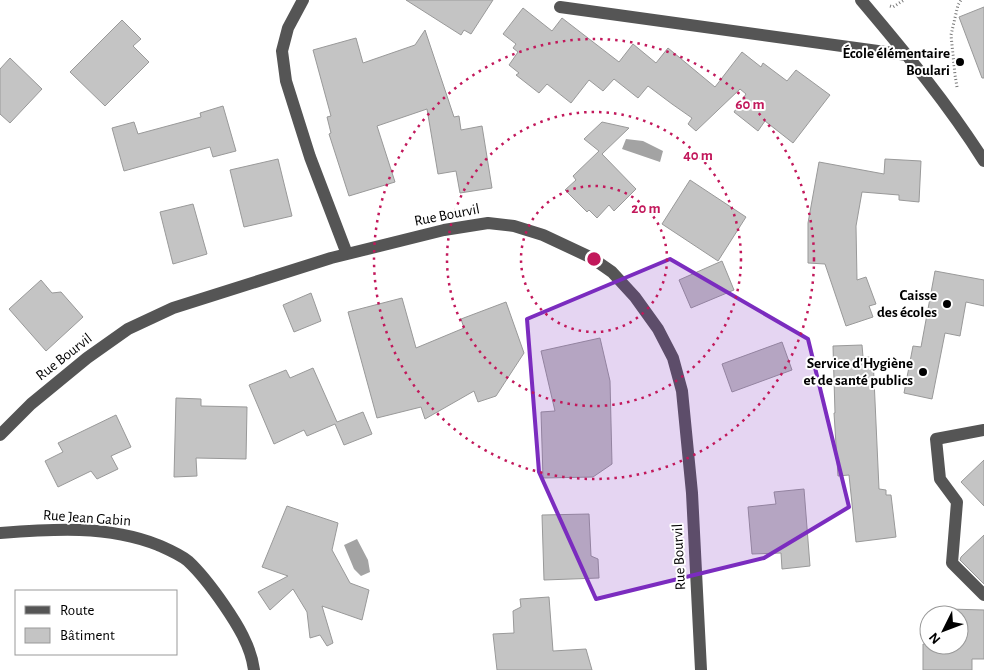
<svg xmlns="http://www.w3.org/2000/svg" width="984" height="670" font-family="'Alegreya Sans',sans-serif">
  <rect width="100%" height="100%" fill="#fff"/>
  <path fill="#a3a3a3" d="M626 139 643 141 663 151 660 162 622 149Z
    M357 539 368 560 370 572 361 576 354 569 344 545Z"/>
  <path fill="#c4c4c4" stroke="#999" d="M406 0H493L471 34 464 30 461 35Z
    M984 7V78H982L959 17Z
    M523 8 552 31 562 18 619 62 633 44 656 63 668 48 715 87 742 52 761 67 763 63 787 81 796 70 830 95 793 143 765 121 758 131 734 112 746 94 740 89 696 131 688 124 692 118 672 104 648 86 638 98 614 79 603 91 589 80 571 103 547 84 539 93 516 75 519 73 509 65 518 52 513 48 516 44 503 34Z
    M122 20 141 39 133 46 149 62 105 106 70 72Z
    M425 30 454 117 459 116 461 130 482 126 492 188 460 193 456 171 438 174 427 109 377 126 395 182 349 196 329 134 331 133 327 117 331 116 313 50 356 38 363 63 415 45Z
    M10 58 42 89 10 123 0 114V69Z
    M223 106 236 151 213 157 210 147 124 171 112 128 134 122 138 134 201 117 200 113Z
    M602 122 629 128 602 154 636 189 614 211 609 205 597 218 589 210 587 212 565 190 576 180 573 176 599 151 584 139Z
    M278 159 292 216 244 227 230 170Z
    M885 159 921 161 919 202 899 200V195L862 192 856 226 857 280 866 277 876 304 869 306 873 317 846 326 825 264 808 263V223L819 162 884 174Z
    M690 180 746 217 718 261 662 224Z
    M193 204 207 254 173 264 160 212Z
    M722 261 734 290 691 308 679 280Z
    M935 271 984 280V306L966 302 960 336 945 333 932 399 904 393 913 346 921 347Z
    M41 280 52 293 61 292 83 317 46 351 9 309Z
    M311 293 321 321 294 332 283 305Z
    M402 298 416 348 464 328 461 319 506 302 524 353 496 396 478 402 474 391 425 419 421 407 377 418 348 312Z
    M600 338 610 381 612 464 593 477 543 478 541 412 555 411 541 351Z
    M782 342 792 370 732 392 722 364Z
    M862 345 863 357H873L879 489 886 490V495H891L896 537 856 542 849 475 838 476 834 413H835L833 346Z
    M313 368 337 422 363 412 372 434 344 445 335 424 307 436 304 430 274 444 249 385 286 370 290 378Z
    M176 398 201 399V406L247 407 246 459 196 458 197 476 174 477Z
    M116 415 131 447 111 456 118 469 97 479 91 471 58 487 45 461 63 452 58 443Z
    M984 460V506L961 482Z
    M804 489 810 566 782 569 781 553 752 554 748 507 776 504 774 492Z
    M287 506 338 523 332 550 350 583 369 590 362 620 322 606 333 643 327 646 320 635 310 638 307 612 293 589 270 610 258 592 288 576 262 567Z
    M589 514 591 556 598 559 599 578 544 580 542 515Z
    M984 535V584L960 560 961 557Z
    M549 597 553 651 586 649 592 670H497L493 634 514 633 513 611 521 607 520 599Z
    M949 609 984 610V659H972V670H923V644H929V645H959V615H949Z"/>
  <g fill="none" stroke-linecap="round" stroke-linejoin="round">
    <path stroke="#777" stroke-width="3" stroke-dasharray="1 2.5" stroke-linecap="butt" d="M890 6 893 7 904 0
      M957 87 955 75 951 35 958 5 961 0"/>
    <path stroke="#555" stroke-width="12" d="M303 0 288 28 282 51 286 81 310 157 347 254
      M861 0C905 52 948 104 984 161
      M560 7 907 55
      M984 430 936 439 940 479 957 502 952 563 984 595
      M0 435 31 404 87 358 128 329 173 308 331 258 444 230 488 223 514 226 543 235 592 258 612 272 635 297 658 329 673 358 682 391 692 493 701 670
      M0 533C52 529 108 525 158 545 167 549 179 554 188 561 202 574 213 589 224 605 237 624 251 646 254 670"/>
  </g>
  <path fill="#7b2cbf" fill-opacity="0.2" stroke="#7b2cbf" stroke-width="4" stroke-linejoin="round" d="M670 259 808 339 849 507 764 558 596 599 539 472 527 319Z"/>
  <g fill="none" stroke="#c2185b" stroke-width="2.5" stroke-dasharray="2.5 5">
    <circle cx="594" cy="259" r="73"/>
    <circle cx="594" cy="259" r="147"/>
    <circle cx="594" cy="259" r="220"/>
  </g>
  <g fill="#000" stroke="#fff" stroke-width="2">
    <circle cx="960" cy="62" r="5"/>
    <circle cx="947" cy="304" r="5"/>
    <circle cx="923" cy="372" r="5"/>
  </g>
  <g text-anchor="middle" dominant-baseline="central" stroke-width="4" stroke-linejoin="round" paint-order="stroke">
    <g font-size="15" font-weight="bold" fill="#000" stroke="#fff" text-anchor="end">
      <text x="950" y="53">École élémentaire<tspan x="950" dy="17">Boulari</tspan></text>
      <text x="937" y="295">Caisse<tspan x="937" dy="17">des écoles</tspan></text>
      <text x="913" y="363">Service d'Hygiène<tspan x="913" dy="17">et de santé publics</tspan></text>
    </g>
    <g font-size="15" fill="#000" stroke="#fff">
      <text transform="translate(447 215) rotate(-11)">Rue Bourvil</text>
      <text transform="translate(64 357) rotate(-38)">Rue Bourvil</text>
      <text transform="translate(87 518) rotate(4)">Rue Jean Gabin</text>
      <text transform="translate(679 557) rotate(-93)">Rue Bourvil</text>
    </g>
  </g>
  <circle cx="594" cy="259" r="8" fill="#c2185b" stroke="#fff" stroke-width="2.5"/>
  <g font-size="15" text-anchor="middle" font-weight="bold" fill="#c2185b" stroke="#fff" stroke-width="4" stroke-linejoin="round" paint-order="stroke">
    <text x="750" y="109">60 m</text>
    <text x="698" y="160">40 m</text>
    <text x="646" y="213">20 m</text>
  </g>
  <rect x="15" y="590" width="162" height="65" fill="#ffffff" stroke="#999999"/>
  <rect x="25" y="606" width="25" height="8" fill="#555555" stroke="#999999"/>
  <text x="60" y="615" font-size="15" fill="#000000">Route</text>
  <rect x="25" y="628" width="25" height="15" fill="#c4c4c4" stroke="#999999"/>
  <text x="60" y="640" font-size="15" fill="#000000">Bâtiment</text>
  <g transform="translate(944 630) rotate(228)"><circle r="24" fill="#ffffff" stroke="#999999"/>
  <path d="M0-4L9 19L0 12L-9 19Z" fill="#000000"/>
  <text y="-8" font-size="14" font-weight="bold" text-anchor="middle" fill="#000000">N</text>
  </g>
</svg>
